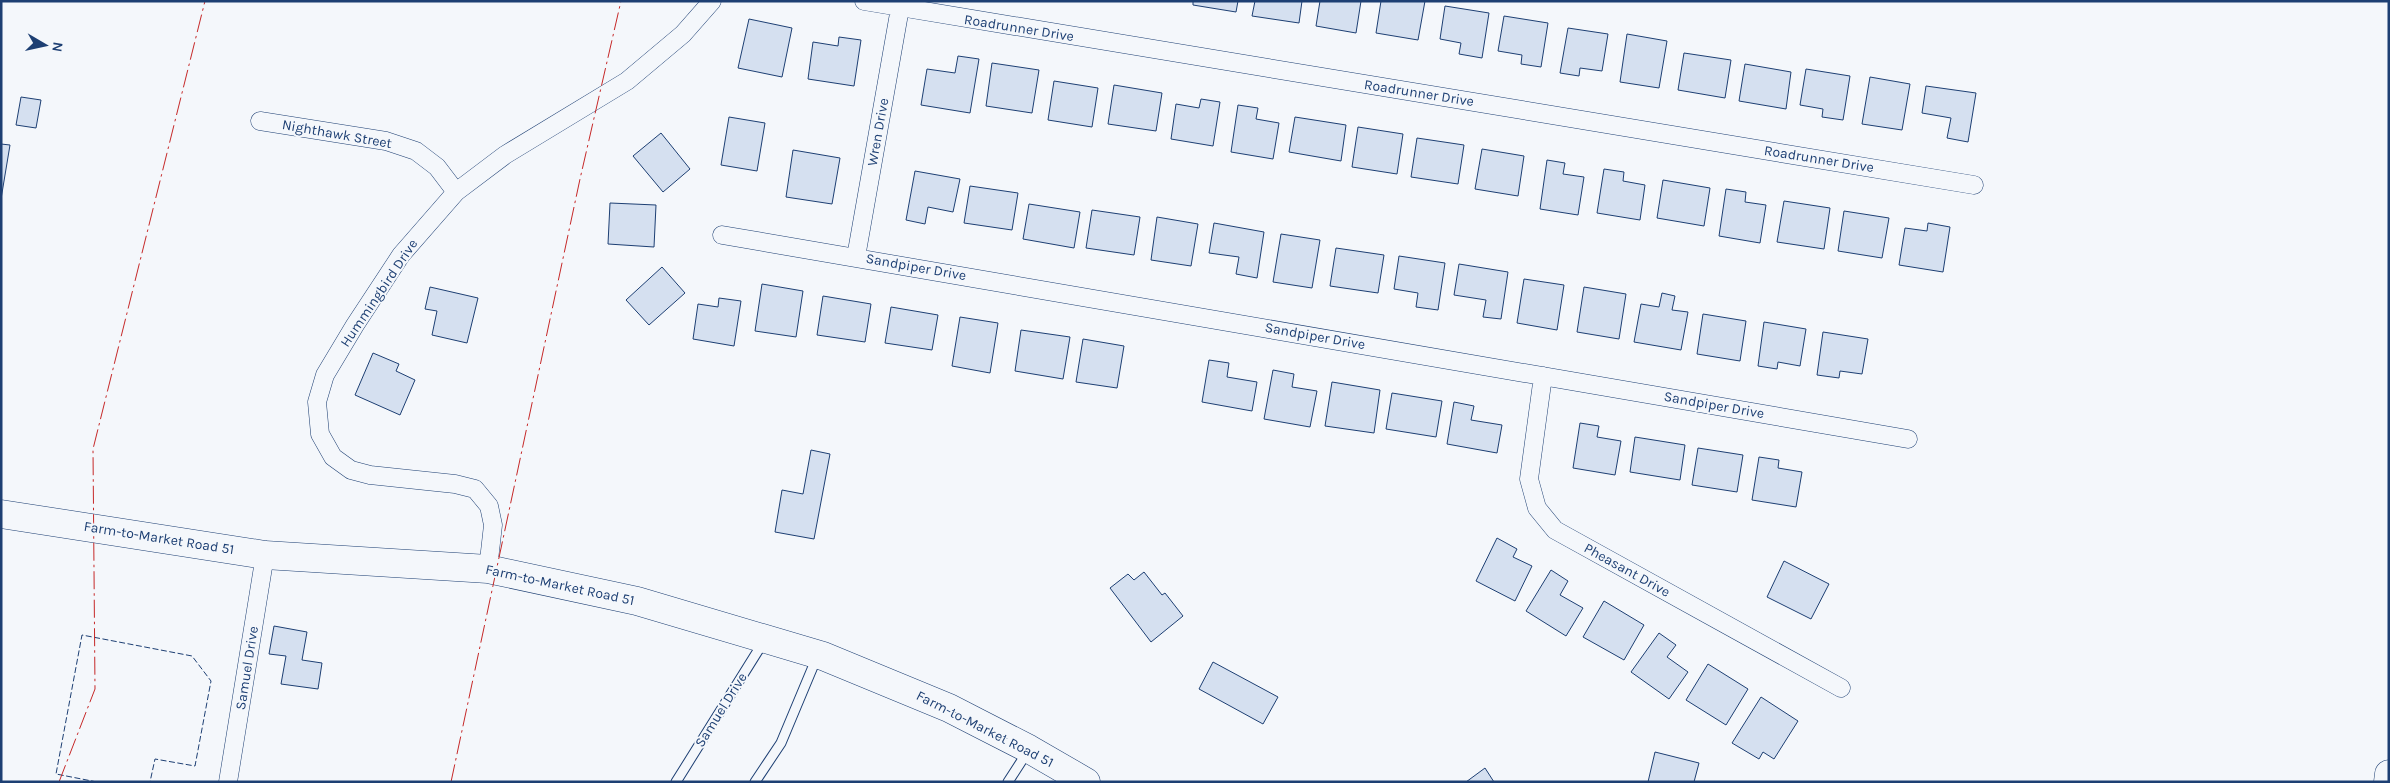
<svg xmlns="http://www.w3.org/2000/svg" width="2390" height="783" font-family="Karla,sans-serif">
  <rect width="100%" height="100%" fill="#f4f7fb"/>
  <path fill="#d5e0f0" stroke="#1d3f73" d="M1193 1H1238L1236 12 1193 5Z
    M1255 1H1302L1299 23 1252 16Z
    M1320 1H1361L1356 33 1316 26Z
    M1381 1H1425L1418 40 1376 33Z
    M1445 6 1489 13 1482 58 1459 54 1461 43 1440 39Z
    M1504 16 1548 23 1541 67 1521 64 1522 55 1498 51Z
    M749 19 792 28 782 77 738 68Z
    M1568 28 1608 34 1602 71 1580 68 1579 76 1560 73Z
    M1627 34 1667 41 1659 88 1620 82Z
    M839 37 861 40 854 86 808 79 813 42 838 46Z
    M1684 53 1731 60 1725 98 1678 90Z
    M958 56 979 59 970 113 921 105 927 69 955 73Z
    M992 63 1039 70 1032 113 986 106Z
    M1745 64 1791 72 1786 109 1739 101Z
    M1806 69 1850 76 1843 120 1822 117 1823 109 1800 105Z
    M1870 77 1910 84 1902 130 1862 124Z
    M1054 81 1098 88 1092 127 1048 120Z
    M1114 85 1162 93 1156 131 1108 124Z
    M1926 86 1976 93 1968 142 1947 138 1951 118 1922 113Z
    M21 97 41 100 36 128 16 125Z
    M1201 99 1220 102 1213 146 1171 139 1176 104 1199 108Z
    M1238 105 1258 108 1256 119 1279 123 1273 159 1231 152Z
    M729 117 765 123 757 171 721 165Z
    M1295 117 1346 125 1341 161 1289 152Z
    M1358 127 1403 134 1397 174 1352 167Z
    M661 133 690 169 663 192 633 156Z
    M1417 138 1464 145 1458 184 1411 177Z
    M1 144 10 145 1 199Z
    M1482 149 1524 156 1518 196 1475 189Z
    M793 150 840 158 832 204 786 197Z
    M1547 160 1565 163 1563 174 1584 177 1578 215 1540 209Z
    M1604 169 1624 172 1623 181 1645 185 1640 220 1597 213Z
    M915 171 960 179 953 212 928 207 925 224 906 220Z
    M1663 180 1710 188 1704 226 1657 218Z
    M970 186 1018 193 1012 230 964 223Z
    M1726 189 1746 192 1745 202 1766 205 1760 243 1719 236Z
    M1784 201 1830 208 1824 249 1777 242Z
    M610 203 656 205 654 247 608 244Z
    M1029 204 1080 212 1074 248 1023 239Z
    M1092 210 1140 217 1134 255 1086 248Z
    M1844 211 1889 218 1882 258 1838 251Z
    M1157 217 1198 224 1191 266 1151 260Z
    M1214 223 1264 232 1257 278 1236 274 1239 257 1209 253Z
    M1928 223 1950 227 1943 272 1899 265 1905 228 1927 231Z
    M1281 234 1320 240 1312 288 1273 282Z
    M1336 248 1384 255 1378 293 1330 286Z
    M1399 256 1445 263 1438 310 1416 307 1418 293 1394 289Z
    M1459 264 1508 272 1501 319 1483 317 1486 300 1454 295Z
    M662 267 685 293 649 325 626 300Z
    M1524 279 1564 285 1557 330 1517 323Z
    M762 284 803 291 796 337 755 331Z
    M430 287 478 298 467 343 432 335 437 311 425 309Z
    M1584 287 1626 294 1619 339 1577 332Z
    M1662 293 1675 296 1672 310 1688 312 1681 350 1634 342 1641 304 1659 307Z
    M823 296 871 304 865 342 817 335Z
    M719 298 741 301 734 346 693 339 698 304 718 307Z
    M891 307 938 315 932 350 885 343Z
    M1703 314 1746 321 1740 361 1697 354Z
    M960 317 998 323 990 373 952 366Z
    M1764 322 1806 329 1800 366 1778 362 1777 369 1758 366Z
    M1021 330 1070 337 1063 379 1015 371Z
    M1823 332 1868 339 1862 374 1840 371 1839 378 1817 375Z
    M1083 339 1124 346 1117 388 1076 382Z
    M373 353 399 364 396 371 415 380 400 415 355 395Z
    M1209 360 1229 363 1227 377 1257 382 1252 411 1202 402Z
    M1273 370 1294 374 1292 387 1317 391 1310 427 1264 419Z
    M1332 382 1380 390 1374 433 1325 426Z
    M1392 393 1442 401 1436 437 1386 429Z
    M1454 402 1474 406 1471 420 1502 425 1497 453 1447 444Z
    M1580 423 1599 426 1597 437 1621 441 1615 475 1573 468Z
    M1635 437 1685 445 1680 480 1630 472Z
    M1698 448 1743 455 1737 492 1692 485Z
    M811 450 830 454 814 539 775 532 782 490 803 494Z
    M1759 457 1779 460 1778 468 1802 472 1796 507 1752 500Z
    M1497 538 1517 549 1513 557 1532 566 1515 601 1476 581Z
    M1784 561 1829 584 1811 619 1767 597Z
    M1551 570 1568 581 1560 595 1583 608 1566 636 1526 611Z
    M1144 572 1162 595 1165 593 1183 616 1151 642 1110 588 1128 574 1134 580Z
    M1604 601 1644 625 1624 660 1583 637Z
    M274 626 307 632 302 660 322 663 318 689 281 684 286 656 269 654Z
    M1659 633 1676 645 1667 657 1688 672 1669 699 1631 672Z
    M1213 662 1278 697 1263 724 1199 689Z
    M1708 664 1748 689 1726 725 1686 700Z
    M1761 697 1798 721 1774 759 1763 752 1759 759 1732 743Z
    M1655 752 1699 763 1694 782H1648Z
    M1485 768 1494 782H1466Z"/>
  <g fill="none" stroke-linecap="round" stroke-linejoin="round">
    <g stroke="#1d3f73" stroke-width="11">
      <path id="service" d="M676 782 764 641
        M755 782 781 743 817 657
        M1008 782 1028 751"/>
    </g>
    <g stroke="#1d3f73" stroke-width="19">
      <path id="minor" d="M864 1 1974 185
        M260 121 386 141 416 151 437 167 456 192
        M722 235 1908 439
        M856 257 900 8
        M1543 376 1529 479 1537 508 1555 530 1841 688
        M488 569 493 525 489 506 475 489 455 484 370 475 351 470 333 457 320 434 317 402 325 375 355 325 401 255 456 192 505 155 627 81 683 34 712 1
        M228 782 265 555"/>
    </g>
    <g stroke="#1d3f73" stroke-width="29">
      <path id="primary" d="M1 514 265 555 488 569 637 601 823 656 949 708 1029 749 1086 782
        M2388 782 2389 774"/>
    </g>
    <use href="#service" stroke="#f4f7fb" stroke-width="9"/>
    <use href="#minor" stroke="#f4f7fb" stroke-width="18"/>
    <use href="#primary" stroke="#f4f7fb" stroke-width="28"/>
    <path stroke="#1d3f73" stroke-width="1" stroke-dasharray="6 2.5" stroke-linecap="butt" d="M97 782 56 774 82 635 192 656 211 681 195 766 155 759 150 782"/>
    <path stroke="#c62828" stroke-width="1" stroke-dasharray="18 4 2.5 4" stroke-linecap="butt" d="M59 782 95 689 93 449 205 1
      M451 782 580 179 621 1"/>
  </g>
  <g text-anchor="middle" dominant-baseline="central" stroke-width="4" stroke-linejoin="round" paint-order="stroke">
    <g font-size="14" fill="#1d3f73" stroke="#f4f7fb">
      <text transform="translate(1019 28) rotate(9)">Roadrunner Drive</text>
      <text transform="translate(1419 93) rotate(9)">Roadrunner Drive</text>
      <text transform="translate(878 132) rotate(-80)">Wren Drive</text>
      <text transform="translate(337 134) rotate(10)">Nighthawk Street</text>
      <text transform="translate(1819 159) rotate(9)">Roadrunner Drive</text>
      <text transform="translate(916 267) rotate(10)">Sandpiper Drive</text>
      <text transform="translate(379 293) rotate(-56)">Hummingbird Drive</text>
      <text transform="translate(1315 336) rotate(10)">Sandpiper Drive</text>
      <text transform="translate(1714 405) rotate(10)">Sandpiper Drive</text>
      <text transform="translate(159 538) rotate(9)">Farm-to-Market Road 51</text>
      <text transform="translate(1627 570) rotate(29)">Pheasant Drive</text>
      <text transform="translate(560 585) rotate(12)">Farm-to-Market Road 51</text>
      <text transform="translate(247 668) rotate(-81)">Samuel Drive</text>
      <text transform="translate(721 710) rotate(-58)">Samuel Drive</text>
      <text transform="translate(985 729) rotate(27)">Farm-to-Market Road 51</text>
    </g>
  </g>
  <rect width="2390" height="783" fill="none" stroke="#1d3f73" stroke-width="5"/>
  <g transform="translate(45 45) rotate(99)" stroke="#f4f7fb" stroke-width="4" paint-order="stroke">
  <path d="M0-4L9 19L0 12L-9 19Z" fill="#1d3f73"/>
  <text y="-8" font-size="14" font-weight="bold" text-anchor="middle" fill="#1d3f73">N</text>
  </g>
</svg>
